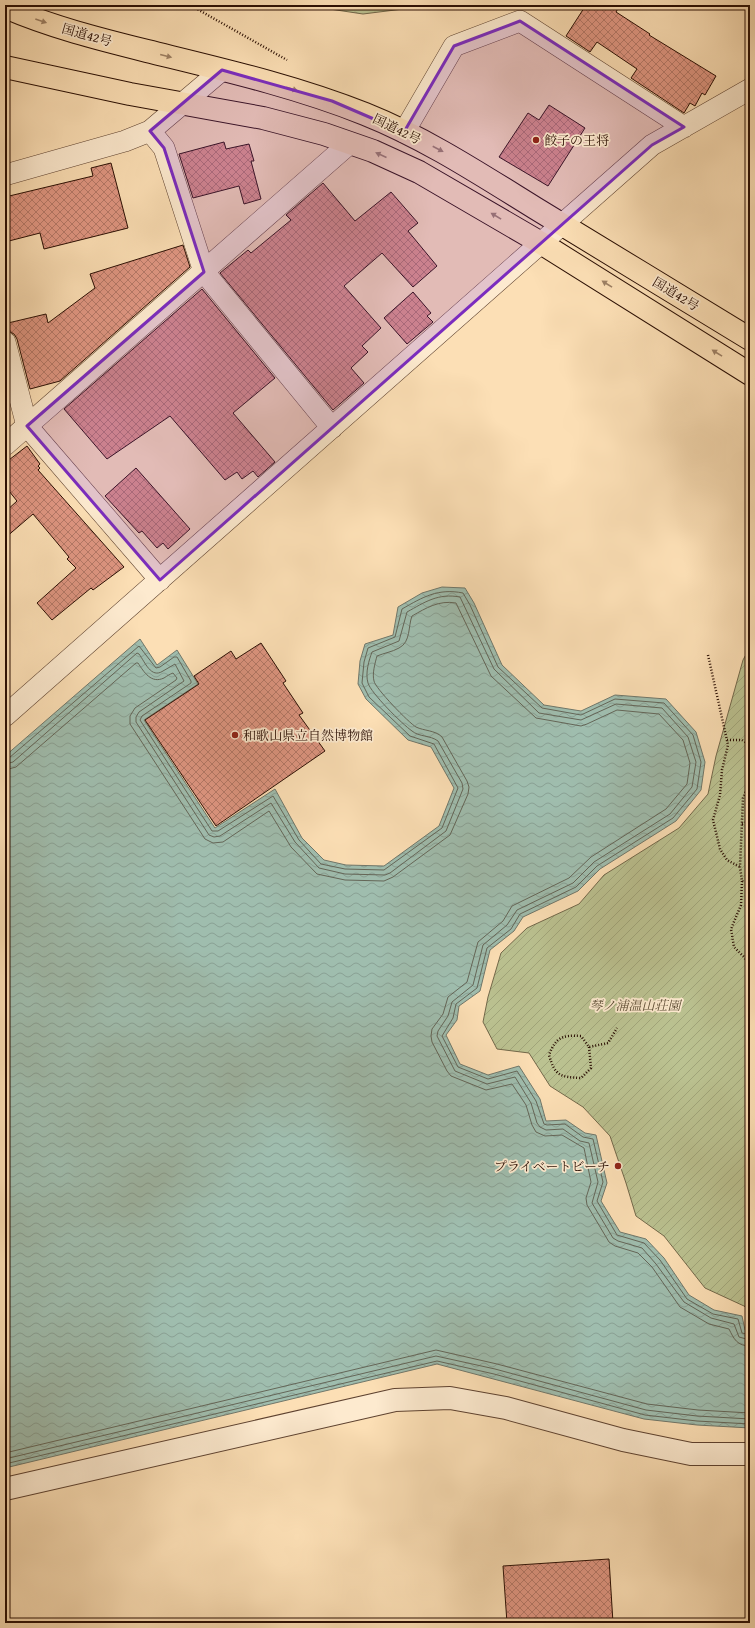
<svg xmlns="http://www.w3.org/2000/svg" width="755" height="1628" font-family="'Gentium Book Plus','Noto Serif JP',serif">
  <defs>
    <pattern id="forest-crowns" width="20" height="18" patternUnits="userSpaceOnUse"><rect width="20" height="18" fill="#bbc291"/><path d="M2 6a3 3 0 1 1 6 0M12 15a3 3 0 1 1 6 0" fill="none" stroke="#a1a67b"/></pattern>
    <pattern id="garden-furrows" width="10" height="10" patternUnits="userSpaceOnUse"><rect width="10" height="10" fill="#bbc291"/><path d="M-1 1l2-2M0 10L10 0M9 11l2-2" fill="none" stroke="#a1a67b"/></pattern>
    <pattern id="water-waves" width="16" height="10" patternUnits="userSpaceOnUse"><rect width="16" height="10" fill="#9fbdae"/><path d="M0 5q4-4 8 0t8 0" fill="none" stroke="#89a194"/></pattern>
    <pattern id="building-cross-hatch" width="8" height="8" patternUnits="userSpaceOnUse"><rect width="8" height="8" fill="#df9682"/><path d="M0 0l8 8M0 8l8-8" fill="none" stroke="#b57968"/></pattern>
  </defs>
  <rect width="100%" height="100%" fill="#fcdfb5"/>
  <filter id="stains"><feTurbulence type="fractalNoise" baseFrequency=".005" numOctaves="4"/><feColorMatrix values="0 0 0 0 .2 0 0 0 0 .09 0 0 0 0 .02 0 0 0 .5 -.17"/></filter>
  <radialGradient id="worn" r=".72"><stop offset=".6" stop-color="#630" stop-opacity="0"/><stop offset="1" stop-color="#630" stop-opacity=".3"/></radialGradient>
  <path fill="url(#forest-crowns)" stroke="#72684a" d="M303 5H435L363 14Z"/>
  <path fill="url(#garden-furrows)" stroke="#72684a" d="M750 647V1312L744 1306 705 1288 664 1236 636 1216 626 1183 610 1136 583 1107 550 1086 529 1053 497 1049 483 1022 488 997 501 953 527 928 579 904 604 875 679 828 708 794 716 756 743 660Z"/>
  <path fill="url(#water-waves)" stroke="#70776a" d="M442 587 465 588 474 603 502 665 544 705 581 711 615 695 666 699 696 732 705 762 701 790 676 821 600 869 578 891 523 917 514 931 490 950 480 991 459 1006 457 1020 446 1035 460 1064 488 1075 519 1066 540 1099 546 1121 566 1120 585 1133 596 1135 607 1183 601 1201 620 1232 646 1239 664 1258 689 1295 714 1310 742 1316 745 1330 750 1332V1428L697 1425 644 1419 437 1364 5 1468V756L140 639 157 665 177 650 198 684 144 720 215 828 275 789 302 838 324 860 346 865 384 866 439 826 454 788 431 747 408 740 366 699 358 684 360 661 365 644 393 635 398 607 422 593Z"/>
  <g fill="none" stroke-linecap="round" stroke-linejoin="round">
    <path stroke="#646658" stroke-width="1" d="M5 759 9 758 139 646 156 668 160 667 174 657H177L191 681V683L142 716 140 720 212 831H218L273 796 299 840 321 864 345 869 384 870 442 828 458 788 434 744 410 736 369 697 362 683 364 662 368 648 395 637 402 609C423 597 438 588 463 593L470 605 498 667 542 708 581 715 615 699 664 703 693 735 701 762 697 789 673 818 597 866 576 887 520 914 511 929 487 948 477 988 456 1004 453 1018 442 1036 458 1067 488 1079 517 1071 536 1101 544 1124 547 1125 565 1124 583 1137 593 1139 603 1182 597 1201 617 1235 644 1243 660 1260 687 1299 713 1314 738 1319 742 1333 750 1335
      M5 764 13 762 137 653 139 654C145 662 151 679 163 671 167 669 171 666 175 664L184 681 139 712 136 717V722L209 835 214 837 220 836 271 803 295 842 319 868 345 874 385 875 390 873 446 831 463 789 462 783 438 741C430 735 419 737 412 731 402 724 371 693 368 683 365 673 369 660 372 652L399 641 407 612C425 602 438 593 460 597L494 669 539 713 581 720 616 704 662 708 688 737 696 762 692 787 670 814 594 862 573 883 517 910 507 925 483 945 473 985 452 1002 448 1016 438 1031 437 1036 455 1071 487 1084 515 1077 531 1103 537 1123 540 1127 546 1130 563 1129 580 1141 589 1143 598 1182 592 1203 613 1238 618 1241 642 1248 656 1264 684 1302 711 1318 734 1324 739 1337 750 1340
      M5 770 16 767 136 663H138C144 672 151 684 164 678 167 676 170 674 173 673L177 678 176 680 135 708 130 716V724L205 839 213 843 223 842 269 811 291 847 317 874 345 880 384 881 393 877 450 835 468 794 469 787 467 781 442 737C435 730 424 731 416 727 409 723 375 688 374 681 372 674 375 663 377 656 384 653 392 652 399 648 411 642 408 626 412 616 426 608 439 600 456 603L491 676 536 718 581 726 587 724 617 710 659 714 683 740 690 763 687 784 666 809 591 857 569 878 512 906 503 921 478 942 467 982 448 997 443 1014 432 1029 431 1036 432 1042 447 1071 451 1076 486 1090 512 1084 526 1105 532 1125 536 1132 545 1136 562 1135 584 1148 591 1182 586 1198 587 1205 609 1242 615 1246 638 1253 652 1267 680 1307 709 1324 729 1329C734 1339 737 1346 750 1346
      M5 1453 436 1350 497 1364 647 1404 698 1410 750 1413
      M5 1459 436 1356 495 1369 646 1410 697 1416 750 1419
      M5 1464 437 1361 494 1374 645 1415 697 1421 750 1424"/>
  </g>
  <path fill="url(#building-cross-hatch)" stroke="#2a0e03" d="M586 5H620L616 12 650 34 649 35 716 76 705 95 702 93 695 106 690 103 684 113 631 78 637 69 597 42 590 52 566 36Z
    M549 105 585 128 548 186 499 157 528 113 539 120Z
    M224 142 226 149 249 144 254 161H251L261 199 244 204 239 186 193 198 179 154Z
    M111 163 128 228 44 249 40 233 5 242V197L93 176 91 168Z
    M323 183 355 221 391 192 418 223 408 231 437 266 413 287 382 253 344 286 381 328 362 346 368 352 351 368 364 383 333 410 220 273 248 250 251 253 291 220 286 215Z
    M183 245 190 267 60 381 30 389 17 339 14 334 10 332 8 323 46 314 48 323 95 288 90 274Z
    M202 289 275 378 233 413 275 462 258 477 253 471 242 479 237 472 225 480 170 416 107 459 64 409Z
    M413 292 431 313 427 316 433 322 407 344 384 318Z
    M27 446 40 464 38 466 40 468 38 470 124 567 93 590 91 588 52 620 37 603 76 568 67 559 69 557 33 514 5 538V512L17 501 5 486V463Z
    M136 468 190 529 168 549 163 543 157 548 142 531 139 533 105 496Z
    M261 643 286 681 283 683 303 713 299 715 325 751 216 826 145 720 199 684 194 676 231 651 236 659Z
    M609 1559 613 1623H507L503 1566Z"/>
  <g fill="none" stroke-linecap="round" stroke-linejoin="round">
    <g stroke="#5e4230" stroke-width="22">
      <path id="minor" d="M150 131 164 148 204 272 332 428
        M404 132 454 46 520 21 684 127
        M5 175 125 141 150 131 222 70
        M5 342 27 426 160 580
        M5 445 350 143
        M5 716 652 145 750 89"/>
    </g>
    <g stroke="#5e4230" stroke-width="24">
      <path id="tertiary" d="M5 1489 395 1400 450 1398 506 1408 623 1440 691 1454H750"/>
    </g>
    <g stroke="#2a0e03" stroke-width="24">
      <path id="trunk" d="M5 7C51 27 99 39 147 51 220 69 295 86 365 114 425 138 480 174 535 208 607 252 678 295 750 339
        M5 67 130 94 263 118 324 134 373 151 419 172 541 243 750 374"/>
    </g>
    <path stroke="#2a0e03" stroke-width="2.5" stroke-dasharray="1 2" stroke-linecap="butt" d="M190 5 287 60
      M708 655 728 745 722 770 720 795 713 820 720 849 727 860 740 867
      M727 740H742L750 745
      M750 781 743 798 740 867 742 881 750 883
      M742 824 750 821
      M742 881 741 905 731 929 734 947 744 957 750 967
      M589 1047 591 1068 581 1078C560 1077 555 1076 549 1055 556 1037 562 1035 581 1036L589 1047 608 1043 617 1028"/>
    <use href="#minor" stroke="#fdeacf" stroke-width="21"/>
    <use href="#tertiary" stroke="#fdeacf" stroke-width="22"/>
    <use href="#trunk" stroke="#fcdfb5" stroke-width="22"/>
  </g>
  <defs><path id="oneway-solid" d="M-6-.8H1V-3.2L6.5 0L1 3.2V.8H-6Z"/></defs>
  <g fill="#9e8165">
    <use href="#oneway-solid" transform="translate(41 21) rotate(19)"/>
    <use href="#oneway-solid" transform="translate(166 56) rotate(14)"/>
    <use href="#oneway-solid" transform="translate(292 89) rotate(17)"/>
    <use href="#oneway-solid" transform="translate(438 149) rotate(28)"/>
    <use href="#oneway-solid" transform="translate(381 155) rotate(-156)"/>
    <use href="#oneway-solid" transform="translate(496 216) rotate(-149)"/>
    <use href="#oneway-solid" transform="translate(607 284) rotate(-148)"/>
    <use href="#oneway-solid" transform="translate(717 353) rotate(-148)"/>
  </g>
  <path fill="#7b2cbf" fill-opacity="0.2" stroke="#7b2cbf" stroke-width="3" stroke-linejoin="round" d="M520 21 684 127 652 145 160 580 27 426 204 272 164 148 150 131 222 70 332 101 404 132 454 46Z"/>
  <g fill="#8f2418" stroke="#fdeacf" stroke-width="1.5">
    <circle cx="536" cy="140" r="4"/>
    <circle cx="235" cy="735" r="4"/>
    <circle cx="618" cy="1166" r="4"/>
  </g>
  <g text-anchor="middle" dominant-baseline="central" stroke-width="3.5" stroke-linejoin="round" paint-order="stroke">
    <g font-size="13" fill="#2a0e03" stroke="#fdeacf">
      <text transform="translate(87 35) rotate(16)">国道42号</text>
      <text transform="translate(397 129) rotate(26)">国道42号</text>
      <text transform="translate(676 294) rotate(31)">国道42号</text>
    </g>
    <g font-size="13" fill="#2a0e03" stroke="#fdeacf" text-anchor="start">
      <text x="544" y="140">餃子の王将</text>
      <text x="243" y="735">和歌山県立自然博物館</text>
      <text x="610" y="1166" text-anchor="end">プライベートビーチ</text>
    </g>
    <g font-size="13" font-style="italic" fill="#5d4d35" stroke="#fdeacf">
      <text x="635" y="1005">琴ノ浦温山荘園</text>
    </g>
  </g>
  <rect width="755" height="1628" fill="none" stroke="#fcdfb5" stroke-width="20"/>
  <rect x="6" y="6" width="743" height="1616" fill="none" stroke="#2a0e03" stroke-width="2"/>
  <rect x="10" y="10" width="735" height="1608" fill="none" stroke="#2a0e03"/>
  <rect width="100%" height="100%" filter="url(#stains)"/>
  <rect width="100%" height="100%" fill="url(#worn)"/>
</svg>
